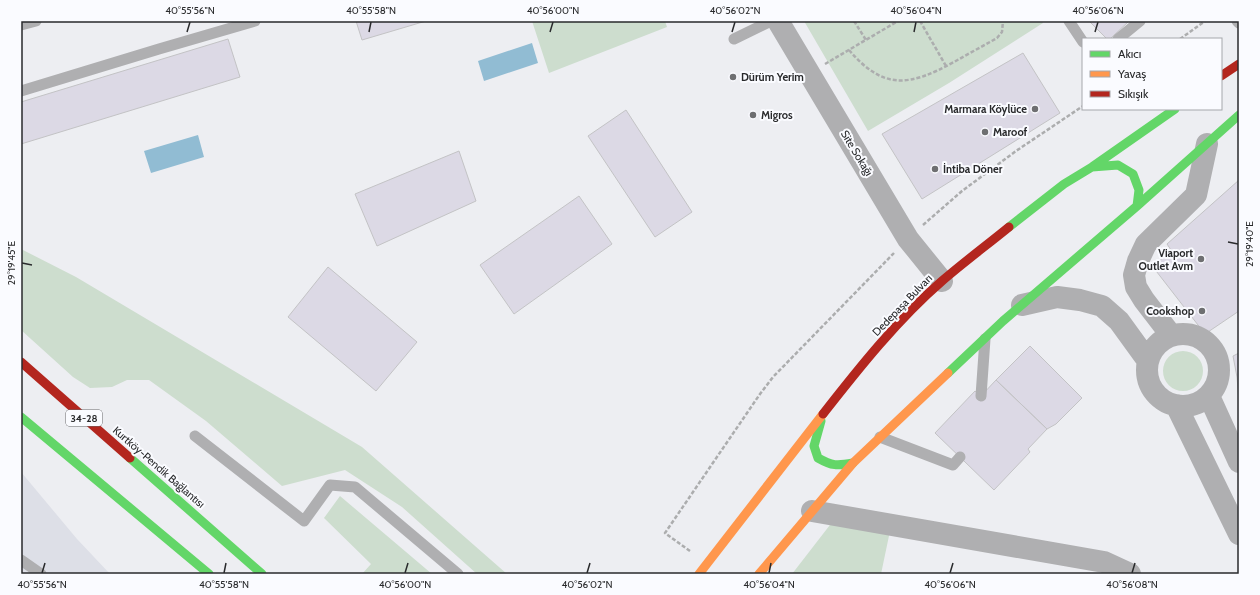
<svg xmlns="http://www.w3.org/2000/svg" width="1260" height="595" font-family="Cabin,sans-serif">
  <rect width="100%" height="100%" fill="#edeef2"/>
  <path fill="#dddfe7" d="M21 472 77 539 110 574H21Z"/>
  <path fill="#cdddce" d="M532 21H665L667 27 549 73Z
    M804 21H1042L1043 23 949 83 868 131Z
    M21 249 76 277 362 447 507 574H477L402 507 345 470 282 486 206 421 149 380H127L112 387 90 388 73 377 21 330Z
    M1163 371a20 20 0 1 1 40 0a20 20 0 1 1-40 0Z
    M340 496 432 574H362L371 564 324 518Z
    M833 521 890 531 881 574H792Z"/>
  <path fill="#91bcd3" d="M532 43 538 63 484 81 478 61Z
    M198 135 204 157 151 173 144 151Z"/>
  <path fill="#dcd9e5" stroke="#c3c3c5" d="M356 21H426L362 40Z
    M1089 21H1129L1110 39H1107Z
    M228 39 240 77 21 144V102Z
    M1023 53 1060 113 922 199 882 134Z
    M626 110 692 212 655 237 588 136Z
    M459 151 476 201 377 246 355 194Z
    M1239 180V311L1205 334 1153 267 1171 250 1167 244Z
    M579 196 612 244 514 314 480 265Z
    M328 267 417 342 376 391 288 317Z
    M1030 346 1082 398 1056 424 1047 429 996 380Z
    M1239 353V401L1237 377 1233 356Z
    M996 380 1047 429 1028 449 1030 452 994 490 935 433 975 391 981 396Z"/>
  <g fill="none" stroke-linecap="round" stroke-linejoin="round">
    <path stroke="#acadae" stroke-width="2.5" stroke-dasharray="4 2" stroke-linecap="butt" d="M854 21 866 40
      M920 21 946 66
      M1180 39 1205 21
      M849 50C884 91 910 86 954 62 968 54 983 46 997 38L1002 32 1003 21
      M825 64 898 21
      M923 225 962 191 1016 151 1083 106
      M690 551 665 533 760 394 773 377 894 253"/>
    <path stroke="#afafb1" stroke-width="11" d="M1069 21 1083 42
      M1237 21 1239 23
      M21 25 36 21
      M734 39 771 21
      M1118 39 1140 21
      M21 91 159 49 255 21
      M981 396 985 339
      M195 436 304 521 330 485 355 487 458 574
      M880 437 953 465 960 457
      M21 560 41 574"/>
    <path stroke="#afafb1" stroke-width="22" d="M778 21 908 239 942 281
      M1022 305 1057 297 1080 300 1102 306 1119 321 1148 361
      M1147 370a36 36 0 1 1 72 0a36 36 0 1 1-72 0Z
      M1171 335 1144 300 1136 287 1134 275 1138 261 1146 244 1196 195 1207 144
      M1209 396 1239 462
      M1176 405 1239 534
      M812 511 1104 562 1130 574"/>
    <path stroke="#63d668" stroke-width="9" d="M1092 167 1118 165 1133 174 1139 190 1137 206
      M1009 227 1064 184 1092 167 1175 109
      M948 373 1003 321 1137 206 1239 115
      M21 417 209 574
      M821 421 814 446 818 458C832 466 837 466 853 463
      M130 458 262 574"/>
    <path stroke="#ff974d" stroke-width="9" d="M699 574 823 414
      M759 574 853 463 948 373"/>
    <path stroke="#b3261e" stroke-width="9" d="M1221 76 1239 64
      M21 362 130 458
      M823 414C859 368 898 319 942 281 964 262 987 245 1009 227"/>
  </g>
  <path fill="none" stroke="#292a2c" stroke-width="1.5" d="M187 32 190 22M369 32 371 22M550 32 553 22M732 32 735 22M914 32 916 22M1095 32 1098 22M1228 242 1238 244M22 263 32 265M42 573 45 563M224 573 226 563M405 573 408 563M587 573 590 563M769 573 771 563M950 573 953 563M1132 573 1135 563"/>
  <g fill="#6e6f71" stroke="#fafbff" stroke-width="1.5">
    <circle cx="733" cy="77" r="4"/>
    <circle cx="1035" cy="109" r="4"/>
    <circle cx="753" cy="115" r="4"/>
    <circle cx="985" cy="132" r="4"/>
    <circle cx="935" cy="169" r="4"/>
    <circle cx="1201" cy="259" r="4"/>
    <circle cx="1202" cy="311" r="4"/>
  </g>
  <g text-anchor="middle" dominant-baseline="central" stroke-width="4" stroke-linejoin="round" paint-order="stroke">
    <rect fill="#fafbff" stroke="#68696b" stroke-width="1" x="66" y="410" width="36" height="16" rx="3"/>
    <g font-size="10" font-weight="bold" fill="#292a2c">
      <text x="84" y="418">34-28</text>
    </g>
    <g font-size="11" font-weight="bold" fill="#292a2c" stroke="#fafbff" text-anchor="start">
      <text x="741" y="77">Dürüm Yerim</text>
      <text x="1027" y="109" text-anchor="end">Marmara Köylüce</text>
      <text x="761" y="115">Migros</text>
      <text x="993" y="132">Maroof</text>
      <text x="943" y="169">İntiba Döner</text>
      <text x="1193" y="253" text-anchor="end">Viaport<tspan x="1193" dy="13">Outlet Avm</tspan></text>
      <text x="1194" y="311" text-anchor="end">Cookshop</text>
    </g>
    <g font-size="11" fill="#292a2c" stroke="#fafbff">
      <text transform="translate(857 153) rotate(59)">Site Sokağı</text>
      <text transform="translate(902 305) rotate(-46)">Dedepaşa Bulvarı</text>
      <text transform="translate(159 467) rotate(41)">Kurtköy-Pendik Bağlantısı</text>
    </g>
  </g>
  <rect width="1260" height="595" fill="none" stroke="#fafbff" stroke-width="44"/>
  <rect x="1082" y="38" width="140" height="72" fill="#fafbff" stroke="#a6a7ab"/>
  <rect x="1090" y="51" width="20" height="6" fill="#63d668" stroke="#a6a7ab"/>
  <text x="1118" y="58" font-size="12" fill="#292a2c">Akıcı</text>
  <rect x="1090" y="71" width="20" height="6" fill="#ff974d" stroke="#a6a7ab"/>
  <text x="1118" y="78" font-size="12" fill="#292a2c">Yavaş</text>
  <rect x="1090" y="91" width="20" height="6" fill="#b3261e" stroke="#a6a7ab"/>
  <text x="1118" y="98" font-size="12" fill="#292a2c">Sıkışık</text>
  <rect x="22" y="22" width="1216" height="551" fill="none" stroke="#292a2c" stroke-width="1.5"/>
  <g font-size="10" text-anchor="middle" fill="#292a2c">
    <text x="190" y="14">40°55'56"N</text>
    <text x="371" y="14">40°55'58"N</text>
    <text x="553" y="14">40°56'00"N</text>
    <text x="735" y="14">40°56'02"N</text>
    <text x="916" y="14">40°56'04"N</text>
    <text x="1098" y="14">40°56'06"N</text>
    <text transform="translate(1249 244) rotate(-90)" y="4">29°19'40"E</text>
    <text transform="translate(11 263) rotate(-90)" y="4">29°19'45"E</text>
    <text x="42" y="588">40°55'56"N</text>
    <text x="224" y="588">40°55'58"N</text>
    <text x="405" y="588">40°56'00"N</text>
    <text x="587" y="588">40°56'02"N</text>
    <text x="769" y="588">40°56'04"N</text>
    <text x="950" y="588">40°56'06"N</text>
    <text x="1132" y="588">40°56'08"N</text>
  </g>
</svg>
